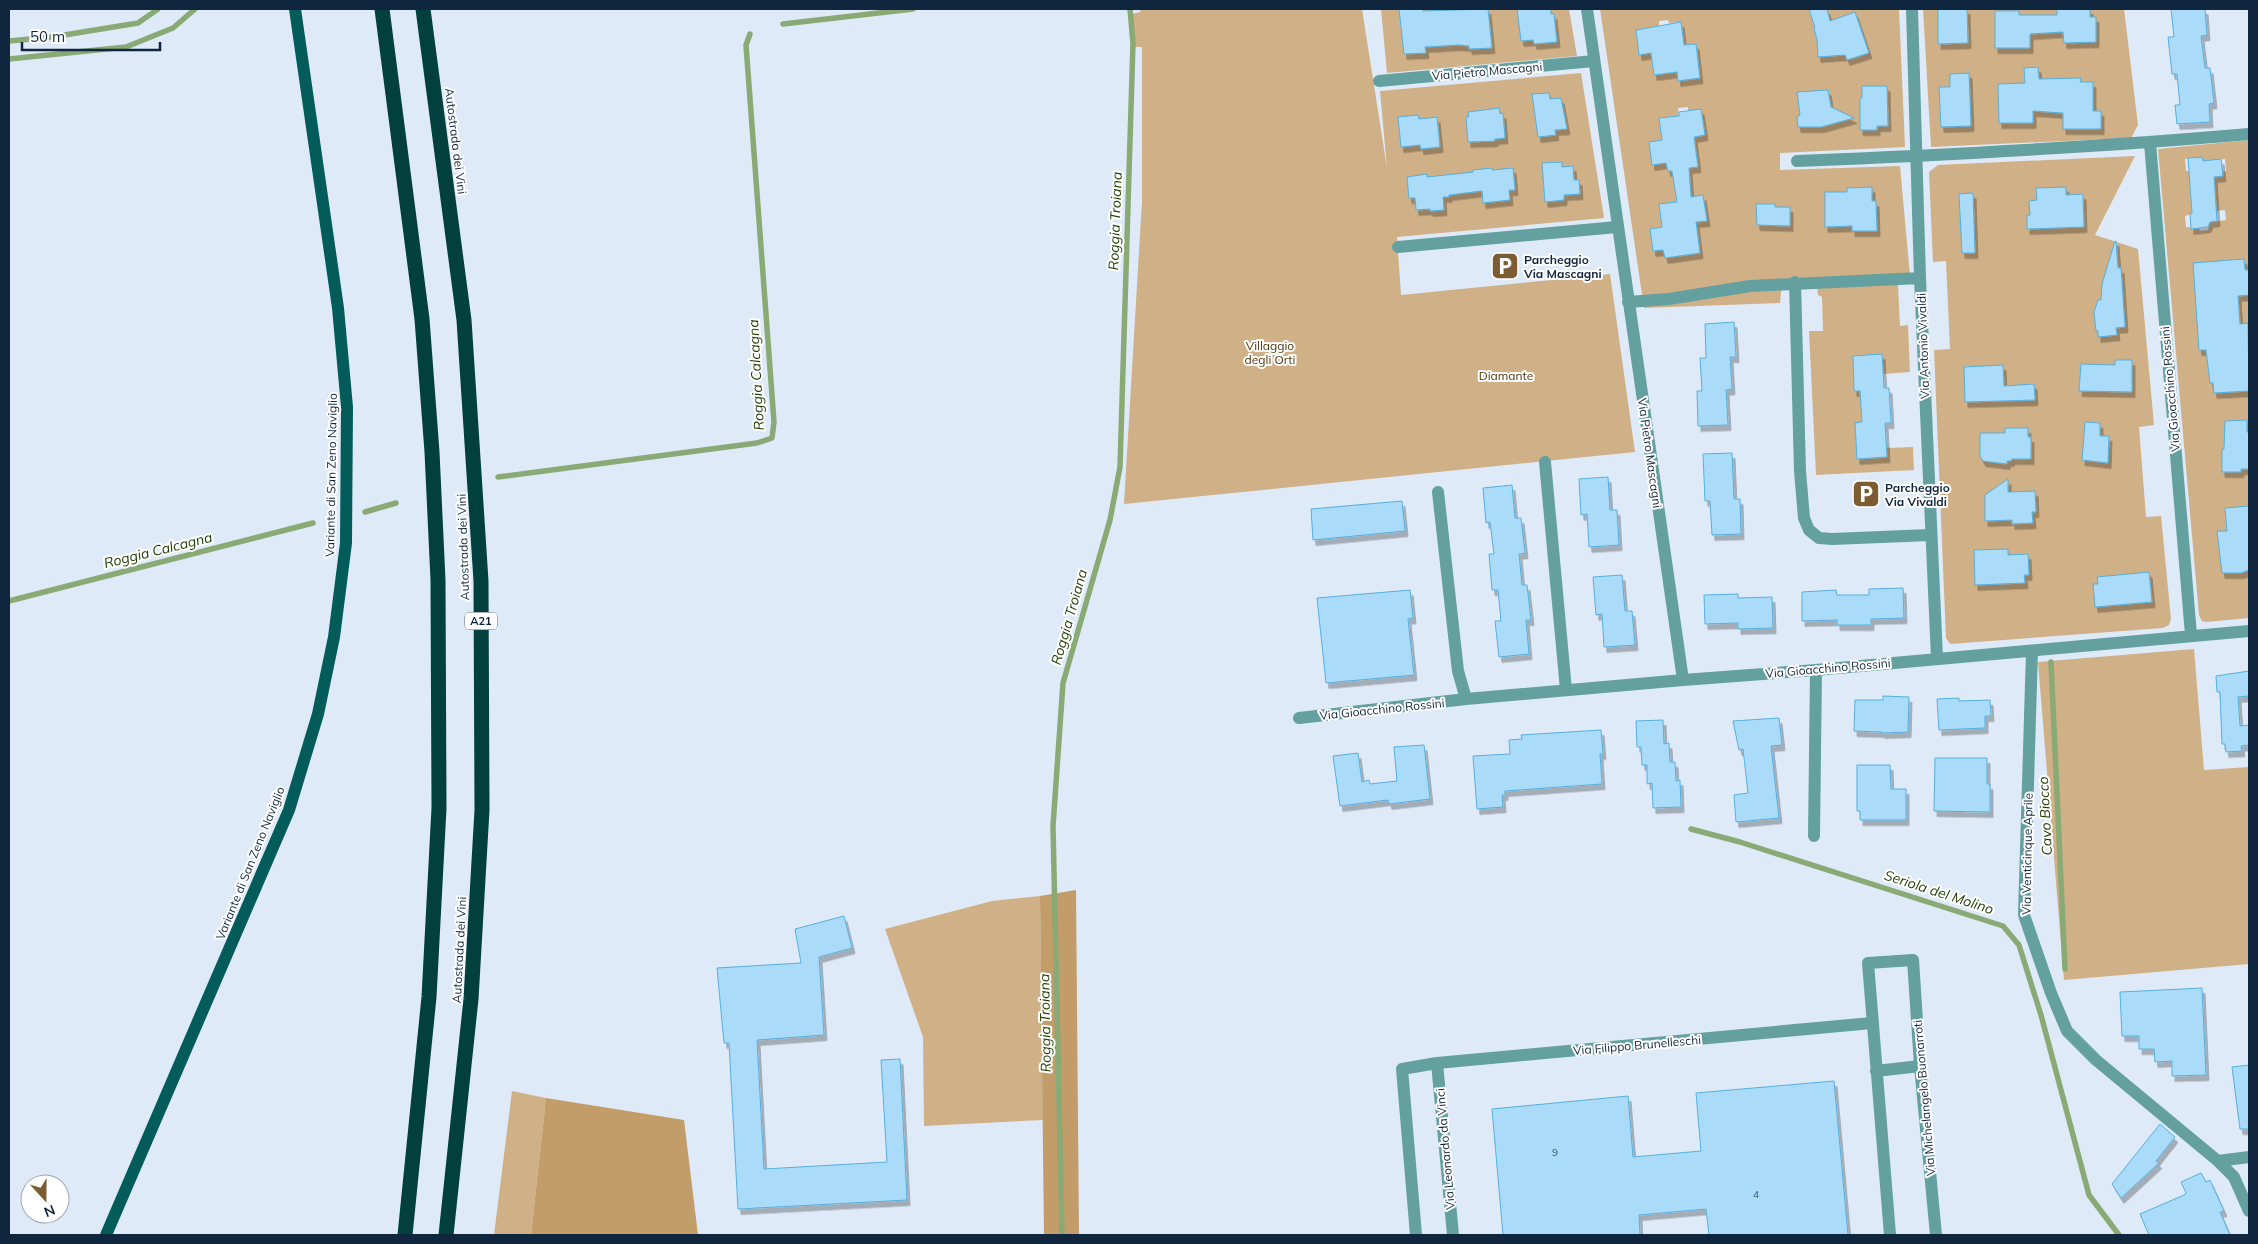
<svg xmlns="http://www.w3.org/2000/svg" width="2258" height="1244" font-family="Mulish,sans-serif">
  <defs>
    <filter id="shadow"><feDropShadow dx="3" dy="5.5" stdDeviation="0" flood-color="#0004"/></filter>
  </defs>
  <rect width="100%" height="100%" fill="#dfeaf8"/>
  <path fill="#d0b086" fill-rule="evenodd" d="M1141 9H1362L1387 168 1380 91 1581 73 1604 218 1397 237 1401 295 1610 274 1635 452 1124 504 1142 201V47H1134L1132 14 1140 12Z
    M1381 9H1569L1577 56 1387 73Z
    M1600 9H1899L1905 147 1780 153V170L1900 166 1910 276 1782 281 1780 303 1644 308ZM1668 20 1669 23 1681 22 1684 45 1696 44 1700 78 1679 81 1677 72 1654 75 1651 53 1639 54 1636 30 1659 27V21ZM1688 107V111L1701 109 1704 135 1694 137 1698 167 1668 171 1666 163 1649 142 1662 140 1659 118 1679 116 1678 108ZM1691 193V197L1703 196 1707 221 1696 222 1700 253 1665 258 1663 250 1653 251 1650 229 1662 227 1659 204 1677 202 1676 197Z
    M1923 9H2124L2138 125 2131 138 1931 147Z
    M2249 140V618L2206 622 2202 621 2199 615 2158 149ZM2202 157 2203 161 2225 159 2226 171 2222 172V176L2214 177 2216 211 2225 210 2226 220 2210 222 2208 230 2200 231 2199 228 2186 227 2185 216 2194 213 2189 171H2186L2185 159Z
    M2135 156 2095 235 2138 249 2154 425 2139 427 2146 517 2161 516 2171 619 2169 625 2163 628 1950 644 1946 638 1934 350 1950 349 1946 261 1933 262 1929 172 1938 165Z
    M1817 285H1898L1900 326 1908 325 1910 372 1883 374 1882 354 1853 356 1854 391H1861L1862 422 1855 423 1857 459 1887 457 1886 448 1913 447 1914 470 1816 475 1809 331H1823L1822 297 1818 295Z
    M2194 649 2204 770 2249 767V964L2064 980 2038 662Z
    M1040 896 1043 1120 924 1126 923 1037 885 929 992 901Z
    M512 1091 546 1098 531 1235H494Z"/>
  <path fill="#c29c69" d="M1076 890 1079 1235H1044L1040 896Z
    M546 1098 684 1120 698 1235H531Z"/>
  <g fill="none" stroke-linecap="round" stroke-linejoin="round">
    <path stroke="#89a975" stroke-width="5.5" d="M783 24 913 9
      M9 41 52 37 138 23 158 9
      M9 59 126 47 173 28 195 9
      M498 477 757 443 772 438 774 422 746 45 750 34
      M365 512 396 503
      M9 601 313 523
      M2051 662 2065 969
      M1691 829 1740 842 2003 926 2019 945 2041 1015 2089 1195 2119 1235
      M1062 1235 1053 826 1063 683 1110 520 1120 467 1133 43 1130 9"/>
  </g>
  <path fill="#aadcf9" stroke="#55afde" filter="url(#shadow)" d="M1399 9H1423V11L1488 9 1492 48 1469 49V46L1459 45 1425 47 1426 53 1404 54Z
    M1517 9H1551V14H1554L1557 42 1534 44 1533 40 1521 41Z
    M1809 9H1827L1830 21 1855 12 1869 53 1847 60 1845 55 1818 57 1817 39 1814 29 1815 28Z
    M1938 9H1967L1968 43 1938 44Z
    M2057 9H2090V17H2096V42L2064 43 2063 32 2030 34V48H1995V11H2019V15H2057Z
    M2171 9H2205L2207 35 2201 36 2205 68H2210L2214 103 2209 104 2210 122 2177 124 2175 105H2180L2177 74H2172L2168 37H2174Z
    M1681 22 1684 45 1696 44 1700 78 1678 81 1677 72 1654 75 1651 53 1639 55 1636 30Z
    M2038 67 2039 79 2081 78 2080 82H2093V111H2101V129H2063V113L2033 111V123H1999L1998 84 2025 83 2024 68Z
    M1969 73 1971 126 1941 127 1939 87H1950V74Z
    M1862 86H1887L1888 126H1877V130H1860V98H1862Z
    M1828 90 1831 107 1854 118 1821 127H1798L1797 117 1800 115 1797 92Z
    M1549 93 1550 99 1561 98 1567 129 1555 130 1556 135 1538 137 1532 94Z
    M1499 108 1500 114 1503 113 1505 138 1495 139V141L1468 142 1466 117H1469L1468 112Z
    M1701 109 1705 135 1694 137 1698 167 1689 168 1691 197 1703 195 1707 221 1696 222 1700 253 1665 258 1663 250 1653 251 1650 229 1662 227 1659 204 1677 202 1672 171H1668L1666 163 1652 165 1649 142 1662 140 1659 118 1679 116V112Z
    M1418 115 1419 119 1437 117 1440 147 1421 149 1420 145 1401 147 1398 117Z
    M2202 157 2203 161 2221 159 2223 176 2214 177 2217 221 2210 222 2208 227 2191 229 2190 214 2192 213 2188 158Z
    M1562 162V167L1573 166 1574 180H1579L1580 194 1564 195V200L1545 202 1542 163Z
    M1492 168V170L1513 168 1515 190H1509L1510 200 1483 203 1482 191 1449 195V197H1443L1444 210 1430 211V209L1416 210 1415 198H1409L1407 177 1427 174V177L1473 172V170Z
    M1872 187V201H1876L1877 231H1852V226L1825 227V192H1847V188Z
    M2066 187V195L2083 194 2084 227 2027 229V215H2030L2029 201 2037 200 2036 188Z
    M1973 193 1975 253H1962L1959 194Z
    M1756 204H1775V207H1790V226L1757 225Z
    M2115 241H2116L2118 268H2121L2125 327 2116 328 2117 335 2098 337V331H2096L2094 312 2098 300H2101L2102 284Z
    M2244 259 2245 270H2249V295L2238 296 2240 324 2248 323 2249 391 2214 393 2213 383H2210L2206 350H2199L2193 263Z
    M1734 322 1736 357H1730L1732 389 1726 390 1728 425 1698 426 1697 391H1702L1700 358H1706L1705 324Z
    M1882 354 1884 388H1889L1891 423H1885L1887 457 1857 459 1855 423 1862 422 1860 391H1854L1853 356Z
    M2115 360H2132V392L2079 391 2081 364 2115 365Z
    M2003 365 2004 386 2034 384 2035 400 1965 402 1964 367Z
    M2247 420V432H2249V469H2241V472H2222V449H2224L2225 421Z
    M2085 422 2100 423V436H2109L2108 463 2082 460Z
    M2005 428H2028V437H2031V459H2012L2011 461H2007V464L1983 461 1980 456V433H2005Z
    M1732 453 1734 499H1740L1741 534 1712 535 1710 501H1705L1703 454Z
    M1608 477 1610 510H1617L1619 545 1589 547 1587 514 1581 515 1579 479Z
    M2008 479V492L2035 491 2036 512H2032L2033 523 2012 524V520L1985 521V495Z
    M1512 485 1515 518H1521L1525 553 1519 554 1522 585H1527L1531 620H1526L1529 654 1499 657 1495 621H1501L1498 590H1492L1489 554H1494L1490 522 1486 523 1483 488Z
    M1402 501 1405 531 1313 540 1311 509Z
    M2249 506V570L2241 573H2222L2217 531H2227L2225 508Z
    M2008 549V555L2028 554 2029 575H2024L2025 583 1975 585 1974 550Z
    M2149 572 2152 602 2095 607 2093 584H2098L2097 577Z
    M1622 575 1625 611H1632L1635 645 1604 647 1602 614 1596 615 1593 577Z
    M1903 588 1904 618 1871 619V625H1837V620L1802 621V592L1836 590 1837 595H1869V589Z
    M1410 590 1413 618 1408 619 1414 675 1326 683 1317 598Z
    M1738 594V598L1772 597 1773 628 1738 629V623L1705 624 1704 595Z
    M2249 671V696L2238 697 2240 726 2249 725V745L2241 746 2242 751 2226 752 2225 744H2222L2220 692H2217L2216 676Z
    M1883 696 1909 697 1908 732 1882 733V732L1854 731 1855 700H1883Z
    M1959 698V701L1990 700 1991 716H1985V728L1939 730 1937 699Z
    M1779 718 1782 745 1771 746 1779 818 1736 822 1734 795 1748 793 1743 749 1739 750 1733 721Z
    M1663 720 1664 744 1669 743 1670 762H1675L1676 781 1680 780 1681 807 1653 808 1652 783 1647 784V765H1642L1641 747H1637L1636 721Z
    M1601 730 1603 754H1600L1602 784 1505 791V795H1502L1503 807 1477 809 1473 756 1510 754 1509 740 1522 739 1521 735Z
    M1424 745 1430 799 1389 804 1388 800 1340 806 1333 756 1358 753 1362 782 1369 780 1370 784 1397 781 1394 747Z
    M1935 758H1987V784H1990V812L1934 811Z
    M1857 765H1890L1891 789H1906V820H1860V811H1857Z
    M844 916 852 948 819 957 824 1035 757 1040 764 1169 887 1162 881 1060 900 1059 907 1200 738 1209 729 1043H724L717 968 801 963 795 929Z
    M2202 988 2206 1075 2172 1076V1061L2155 1062 2154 1049H2139V1036H2122L2120 992Z
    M2249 1065V1129H2240L2232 1067Z
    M1834 1081 1848 1235H1709L1706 1209 1639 1215 1640 1235H1503L1492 1109 1628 1096 1633 1157 1701 1151 1696 1093Z
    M2160 1124 2175 1137 2156 1161 2159 1163 2121 1198 2112 1184Z
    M2201 1173 2206 1182 2210 1180 2224 1211 2220 1212 2230 1235H2149L2140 1214 2184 1195 2186 1193 2181 1182Z"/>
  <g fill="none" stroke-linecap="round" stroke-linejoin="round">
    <path stroke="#63a09f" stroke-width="12" d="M1587 9 1683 680
      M1912 9 1920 278 1937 658
      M1379 81 1594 61
      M2150 143 2191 635
      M1797 161C1948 155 2099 147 2249 134
      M1398 247 1617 227
      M1795 282 1800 471 1804 518 1809 530 1819 538 1832 539 1930 535
      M1628 302 1669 299 1750 286 1920 278
      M1545 462 1566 690
      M1438 492 1458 671 1466 699
      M2032 651 2024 915 2051 993 2067 1031 2096 1060 2218 1161 2234 1177 2249 1211
      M1299 718 1466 699 1683 680 1816 670 2249 631
      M1814 836 1816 670
      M1437 1063 1453 1235
      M1876 1071 1920 1066
      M2218 1161 2249 1157
      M1416 1235 1402 1069 1437 1063 1872 1023
      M1890 1235 1868 963 1913 960 1920 1066 1936 1235"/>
    <path stroke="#035b5a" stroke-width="12" d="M106 1235 289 810 318 714 334 637 346 543 347 407 338 308 295 9"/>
    <path stroke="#02403f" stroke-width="15" d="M382 9 422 319 432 452 438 580 439 808 429 997 405 1235
      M423 9 464 320 481 581 482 810 471 999 446 1235"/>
  </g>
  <defs>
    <g id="parking-square" transform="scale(1.4375)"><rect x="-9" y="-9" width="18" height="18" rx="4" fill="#7c5d31" stroke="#fff"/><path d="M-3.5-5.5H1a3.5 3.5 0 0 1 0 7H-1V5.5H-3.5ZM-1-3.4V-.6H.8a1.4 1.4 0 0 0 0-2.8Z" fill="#fff"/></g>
  </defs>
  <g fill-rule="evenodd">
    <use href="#parking-square" x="1505" y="266"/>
    <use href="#parking-square" x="1866" y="494"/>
  </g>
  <g text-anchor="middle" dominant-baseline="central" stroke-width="4" stroke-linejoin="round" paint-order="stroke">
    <g font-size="10" fill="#36536d">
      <text x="1555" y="1152">9</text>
      <text x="1756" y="1194">4</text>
    </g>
    <rect fill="#fff" stroke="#586678" stroke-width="1" x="465" y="612.5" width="32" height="17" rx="4"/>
    <g font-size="11" font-weight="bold" fill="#10253e">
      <text x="481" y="621">A21</text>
    </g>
    <g font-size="12" fill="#10253e" stroke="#fff">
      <text transform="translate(1487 71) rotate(-5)">Via Pietro Mascagni</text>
      <text transform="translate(456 141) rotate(83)">Autostrada dei Vini</text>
      <text transform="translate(1923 346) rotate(-92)">Via Antonio Vivaldi</text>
      <text transform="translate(2170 389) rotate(-95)">Via Gioacchino Rossini</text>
      <text transform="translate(1650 453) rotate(82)">Via Pietro Mascagni</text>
      <text transform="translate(331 475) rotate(-89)">Variante di San Zeno Naviglio</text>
      <text transform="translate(463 547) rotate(-92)">Autostrada dei Vini</text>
      <text transform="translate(1828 668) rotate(-5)">Via Gioacchino Rossini</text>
      <text transform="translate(1382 709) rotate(-6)">Via Gioacchino Rossini</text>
      <text transform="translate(2027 854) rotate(-89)">Via Venticinque Aprile</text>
      <text transform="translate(250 863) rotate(-68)">Variante di San Zeno Naviglio</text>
      <text transform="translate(459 950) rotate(-87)">Autostrada dei Vini</text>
      <text transform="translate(1637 1045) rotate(-5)">Via Filippo Brunelleschi</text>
      <text transform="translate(1924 1098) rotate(-95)">Via Michelangelo Buonarroti</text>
      <text transform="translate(1445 1149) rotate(-95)">Via Leonardo da Vinci</text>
    </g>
    <g font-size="12" font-weight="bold" fill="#10253e" stroke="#fff" text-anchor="start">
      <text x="1524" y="259">Parcheggio<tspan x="1524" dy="14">Via Mascagni</tspan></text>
      <text x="1885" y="487">Parcheggio<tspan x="1885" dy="14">Via Vivaldi</tspan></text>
    </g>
    <g font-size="12" fill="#4e3409" stroke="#fff">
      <text x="1270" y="345">Villaggio<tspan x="1270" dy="14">degli Orti</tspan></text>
      <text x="1506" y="375">Diamante</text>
    </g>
    <g font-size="14" font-style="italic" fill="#1e3b02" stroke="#fff">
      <text transform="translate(1115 221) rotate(-88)">Roggia Troiana</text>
      <text transform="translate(756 375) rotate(-93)">Roggia Calcagna</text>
      <text transform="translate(158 550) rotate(-14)">Roggia Calcagna</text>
      <text transform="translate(1069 617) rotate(-74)">Roggia Troiana</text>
      <text transform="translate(2045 816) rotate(-93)">Cavo Biocco</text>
      <text transform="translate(1939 892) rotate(18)">Seriola del Molino</text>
      <text transform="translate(1045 1023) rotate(-91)">Roggia Troiana</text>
    </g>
  </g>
  <rect width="2258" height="1244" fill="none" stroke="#10253e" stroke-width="20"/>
  <g transform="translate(45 1199) rotate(159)"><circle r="24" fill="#ffffff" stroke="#9fa8b2"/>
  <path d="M0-4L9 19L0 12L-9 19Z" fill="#7c5d31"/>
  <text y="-8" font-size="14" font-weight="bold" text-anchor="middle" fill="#10253e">N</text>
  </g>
  <path d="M22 42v8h138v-8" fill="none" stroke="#10253e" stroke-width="2.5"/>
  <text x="30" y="42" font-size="15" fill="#10253e" stroke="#ffffff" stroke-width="4" paint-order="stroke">50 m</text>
</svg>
